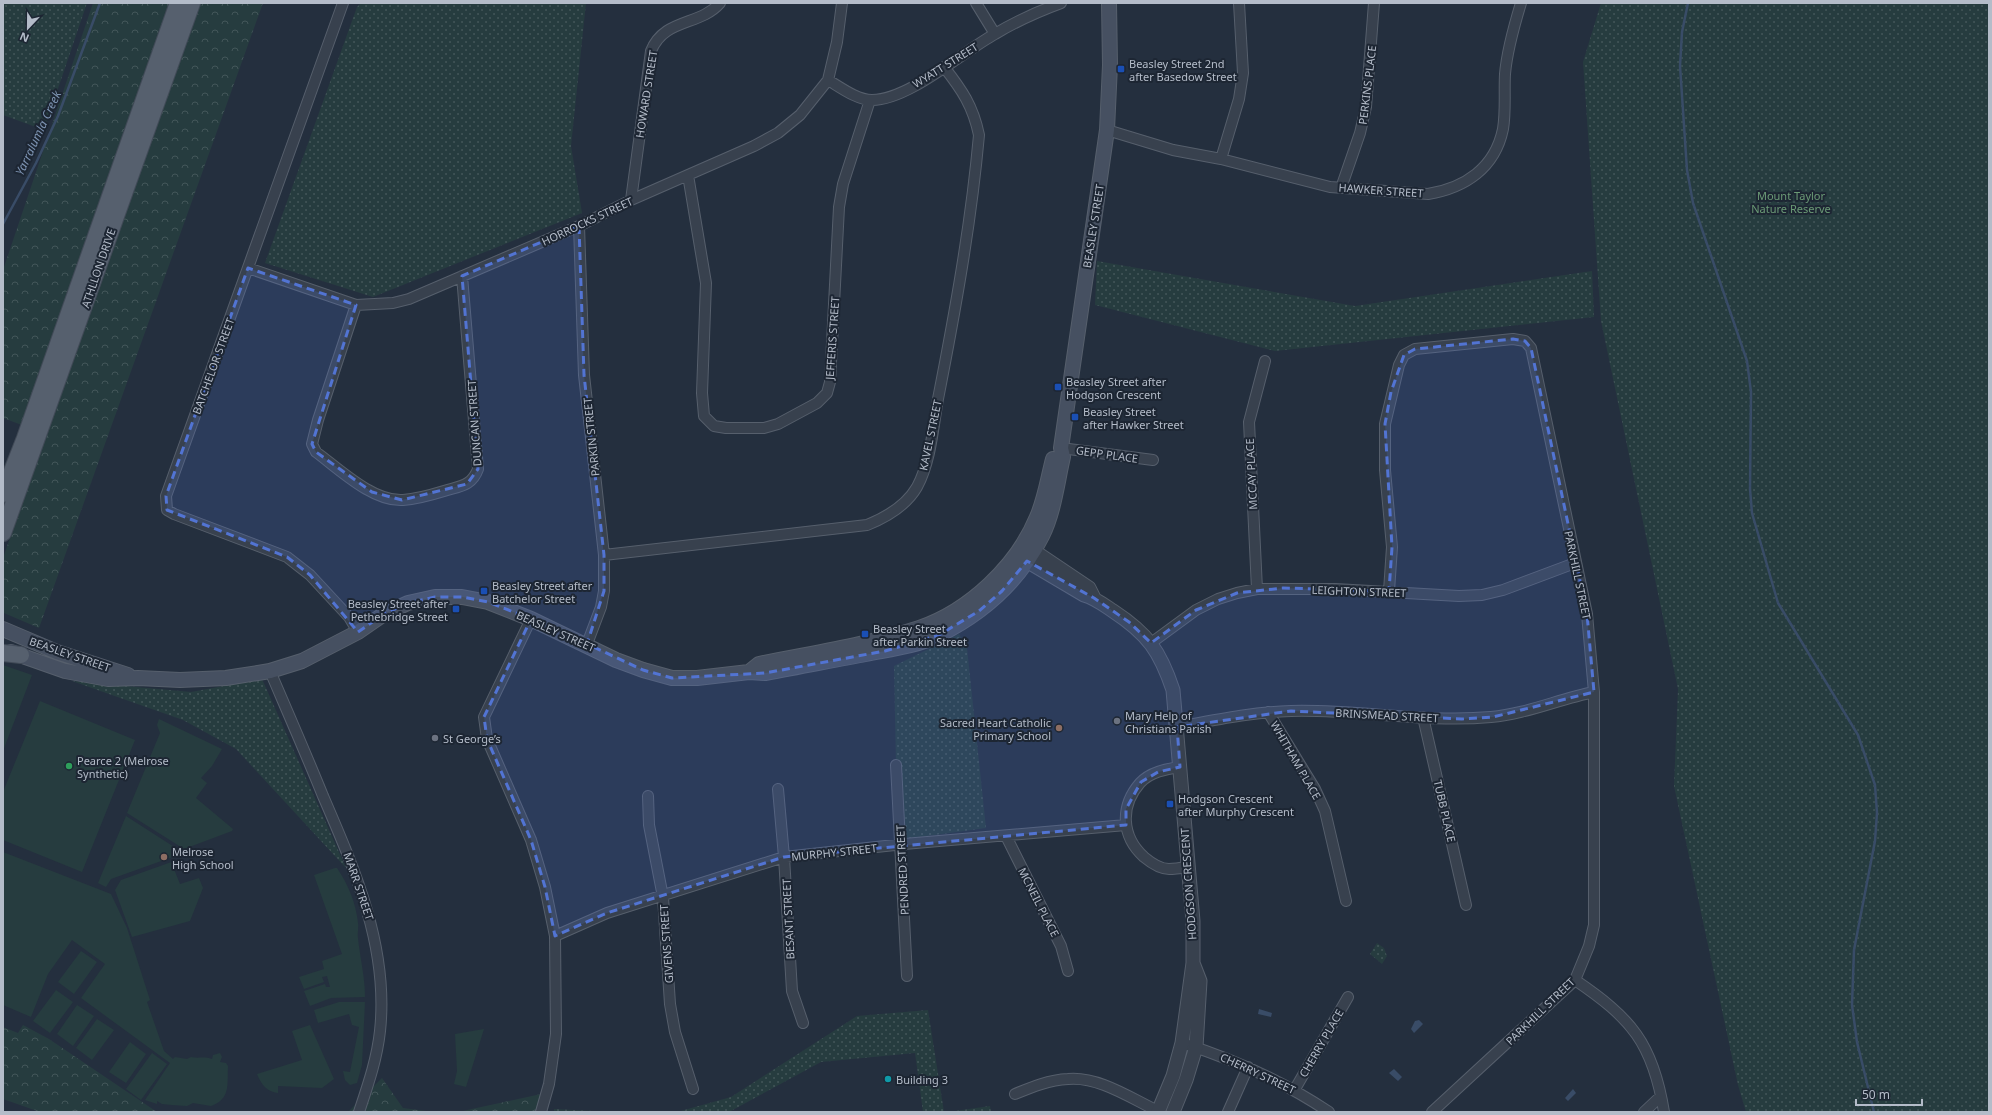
<svg xmlns="http://www.w3.org/2000/svg" width="1992" height="1115" font-family="'Noto Sans',sans-serif">
  <defs>
    <pattern id="forest-crowns" width="20" height="18" patternUnits="userSpaceOnUse"><rect width="20" height="18" fill="#263c3f"/><path d="M2 6a3 3 0 1 1 6 0M12 15a3 3 0 1 1 6 0" fill="none" stroke="#435659"/></pattern>
    <pattern id="park-dots" width="8" height="8" patternUnits="userSpaceOnUse"><rect width="8" height="8" fill="#263c3f"/><path d="M2 2h.1M6 6h.1" fill="none" stroke="#435659" stroke-width="1.8" stroke-linecap="round"/></pattern>
  </defs>
  <rect width="100%" height="100%" fill="#242f3e"/>
  <path fill="#263c3f" d="M3 665 32 675 3 751Z
    M40 701 135 740 82 872 3 840V792Z
    M159 719 222 749 212 766 201 778 207 783 196 798 233 829 232 831 184 849 127 813 160 733 157 725Z
    M126 816 182 852 181 854 111 879 106 887 98 883Z
    M3 852 111 894 127 928 150 1000 147 1002 164 1051 173 1059 175 1057 187 1059 191 1057C198 1059 204 1056 212 1059L213 1055 220 1053 222 1057 220 1062 226 1063 228 1066C227 1084 231 1099 211 1106L193 1103 187 1106 172 1105 162 1104 157 1101V1104L145 1100 170 1063 81 998 105 964 72 940 48 974 31 1017 3 1005Z
    M177 860 179 867 174 869 180 884 199 878 203 888 190 921 132 937 115 890 121 880Z
    M335 868H337C348 884 356 903 358 923 359 928 357 933 358 938 360 958 365 977 365 997L331 998 310 1006 304 991 325 984 326 987H330L327 976 322 977 324 982 304 989 299 977 324 969 322 961 342 954 314 875Z
    M81 951 97 962 74 994 58 982Z
    M56 990 73 1002 50 1033 33 1021Z
    M339 1002H365L362 1065 357 1083 350 1085 345 1080 343 1071 350 1072 359 1027 352 1025 349 1014 318 1023 314 1010Z
    M77 1005 94 1016 73 1046 57 1034Z
    M97 1019 114 1030 92 1060 76 1048Z
    M310 1025 334 1079 322 1088 278 1086V1093C267 1092 261 1084 257 1074L302 1060 292 1031Z
    M484 1029 466 1087 454 1084 457 1071 455 1034Z
    M130 1042 146 1054 126 1083 109 1072Z
    M152 1053 167 1064 141 1100 126 1089Z"/>
  <path fill="url(#forest-crowns)" d="M93 3H263L39 628 4 613 3 606V558L46 434 3 418V270Z
    M23 1025 49 1039 157 1112H40L3 1099V1027L18 1033Z
    M382 1078 403 1108 434 1112H348Z
    M541 1094 536 1112H458Z"/>
  <path fill="url(#park-dots)" d="M3 3H87L44 130 3 115Z
    M361 3H586L571 146 582 213 373 297 265 263 357 7Z
    M1601 3H1989V1112H1746L1738 1085 1674 786 1678 689 1601 321 1583 62Z
    M1097 261 1355 306 1592 271 1594 317 1275 351 1095 305Z
    M959 634 967 648 986 828 906 839 896 765 894 666Z
    M262 679 346 868 236 749 183 720 72 681 191 692Z
    M1377 943 1384 948 1387 956 1382 964 1370 954Z
    M928 1010 944 1112H923L915 1053 821 1062 729 1112H677L731 1097 857 1016Z
    M990 1106 991 1112H948Z
    M554 1109 613 1112H554Z"/>
  <path fill="#394c67" d="M1259 1009 1272 1013 1271 1017 1258 1014Z
    M1419 1020 1423 1024 1414 1033 1411 1029 1415 1021Z
    M1394 1069 1402 1077 1398 1081 1389 1073Z
    M1573 1089 1576 1093 1568 1101 1565 1098Z"/>
  <g fill="none" stroke-linecap="round" stroke-linejoin="round">
    <path stroke="#394c67" stroke-width="2.5" d="M1688 3 1682 32 1680 66 1687 170 1693 203 1747 361 1751 392 1750 489 1752 513 1778 603 1858 735 1875 785 1877 813 1875 841 1854 950 1852 1005 1857 1042 1874 1112
      M3 224 36 163 58 116 100 3"/>
    <g stroke="#565f6c" stroke-width="12">
      <path id="minor" d="M343 3 166 496 167 510 174 514 287 557 310 575 349 617 358 632
        M976 3 995 34
        M828 80C840 87 857 100 872 100 909 100 962 52 995 34 1015 22 1039 11 1061 3
        M1107 130 1173 150 1221 159 1330 187 1428 194C1465 188 1495 168 1503 129 1506 111 1504 92 1505 74 1507 50 1514 26 1521 3
        M1221 159 1239 99 1243 73 1239 3
        M688 175 706 283 702 393 704 416 714 426 726 428H764L778 424 817 403 827 393 830 382 839 207 843 184 870 100
        M1341 188 1360 133 1366 107 1374 3
        M631 200 651 51C664 18 700 26 720 3
        M579 226 584 375 604 555V591L601 607 587 644
        M248 268 356 305 393 303 409 299 579 226 631 200 754 146 778 133 800 115 828 80 837 42 842 3
        M356 305 318 420 312 444 316 452C339 469 373 502 403 500 417 499 431 495 444 491 460 486 472 486 478 469L462 276
        M1061 448 1153 460
        M604 555 867 525C887 517 906 506 917 487 931 461 933 427 938 399 955 312 971 224 979 135 973 106 962 90 944 67
        M1257 589 1249 422 1265 361
        M1389 591 1392 547 1385 470V424L1399 365 1404 355 1415 349 1513 339 1525 341 1531 348 1587 614 1594 692V925L1589 946 1575 980 1432 1112
        M531 619 484 717 487 739 531 840 545 887 555 936 556 1034 549 1084 541 1112
        M1151 643 1196 610 1218 599 1237 593 1257 589H1335L1459 596 1482 595 1503 590 1575 563
        M270 671C288 713 306 754 323 796 355 870 389 948 380 1031 377 1059 368 1085 359 1112
        M1268 712 1315 789 1325 811 1346 901
        M1423 717 1466 905
        M1177 727C1215 720 1253 712 1291 711 1358 709 1424 723 1491 717 1526 714 1559 699 1594 692
        M896 765 907 976
        M1180 767C1166 769 1150 772 1140 783 1120 806 1121 836 1144 857 1150 862 1160 869 1169 869 1175 869 1181 868 1187 867
        M778 789 784 857 792 991 803 1023
        M648 796 649 825 663 897 670 1004 675 1032 693 1089
        M1006 836 1061 946 1068 971
        M555 936 607 913 784 857 904 844 1126 825
        M1575 980C1631 1018 1653 1043 1664 1112
        M1182 1043C1236 1060 1283 1081 1329 1112
        M1295 1089 1348 997
        M1015 1094C1032 1087 1049 1080 1068 1079 1099 1076 1132 1099 1160 1112
        M1228 1112 1248 1067
        M1644 1112 1661 1096"/>
    </g>
    <g stroke="#565f6c" stroke-width="15">
      <path id="tertiary" d="M1025 545 1089 588 1094 598
        M1018 556 1084 595C1095 598 1104 605 1113 611 1148 634 1160 651 1173 690L1193 921V963L1182 1043 1173 1076 1158 1112
        M1173 1112 1186 1080 1196 1047 1200 981 1193 963"/>
    </g>
    <g stroke="#565f6c" stroke-width="16">
      <path id="secondary" d="M3 629 57 652 128 675
        M11 652 65 671 108 679 138 678 180 680 226 678 270 671 302 661 358 632 384 614 408 603 435 597H462L488 602 531 619 616 660 643 670 672 678H697L749 672 765 673C799 667 833 660 866 654 891 649 917 646 939 635 983 613 1020 580 1042 536 1054 512 1057 483 1063 457L1061 448 1107 130 1110 65 1109 3
        M749 672 759 664C812 653 867 645 919 628 969 611 1017 566 1037 517 1045 499 1048 478 1053 459"/>
    </g>
    <g stroke="#414a57" stroke-width="18">
      <path id="primary" d="M3 494 25 438 178 3
        M3 533 192 3
        M3 653 21 655"/>
    </g>
    <use href="#minor" stroke="#38414e" stroke-width="10"/>
    <use href="#tertiary" stroke="#38414e" stroke-width="13"/>
    <use href="#secondary" stroke="#465061" stroke-width="14"/>
    <use href="#primary" stroke="#56606e" stroke-width="16"/>
  </g>
  <path fill="#5274d3" fill-opacity="0.2" stroke="#5274d3" stroke-width="3" stroke-dasharray="8 5" stroke-linejoin="round" d="M579 226 584 375 604 555V591L587 644 643 670 672 678 765 673 885 651 939 635 979 611 1002 591 1027 561 1094 598 1129 622 1151 643 1196 610 1237 593 1283 588 1389 591 1392 547 1385 424 1391 392 1404 355 1415 349 1513 339 1525 341 1531 348 1587 614 1594 692 1493 717 1462 719 1291 711 1177 727 1180 767 1158 772 1141 782 1126 809V825L784 857 607 913 555 936 545 887 531 840 487 739 484 717 531 619 488 602 462 597H435L408 603 384 614 358 632 310 575 287 557 167 510 166 496 248 268 356 305 312 444 316 452 372 492 402 500 467 484 478 469 462 276Z"/>
  <g fill="#1a4fb4" stroke="#1d2633" stroke-width="1.5">
    <rect x="1117" y="65" width="8" height="8" rx="2"/>
    <rect x="1054" y="383" width="8" height="8" rx="2"/>
    <rect x="1071" y="413" width="8" height="8" rx="2"/>
    <rect x="480" y="587" width="8" height="8" rx="2"/>
    <rect x="452" y="605" width="8" height="8" rx="2"/>
    <rect x="861" y="630" width="8" height="8" rx="2"/>
    <rect x="1166" y="800" width="8" height="8" rx="2"/>
  </g>
  <g fill="#6b7280" stroke="#1d2633" stroke-width="1.5">
    <circle cx="1117" cy="721" r="4"/>
    <circle cx="435" cy="738" r="4"/>
  </g>
  <g fill="#8d6e63" stroke="#1d2633" stroke-width="1.5">
    <circle cx="1059" cy="728" r="4"/>
    <circle cx="164" cy="857" r="4"/>
  </g>
  <circle fill="#2e9e5b" stroke="#1d2633" stroke-width="1.5" cx="69" cy="766" r="4"/>
  <circle fill="#0f9aa8" stroke="#1d2633" stroke-width="1.5" cx="888" cy="1079" r="4"/>
  <g text-anchor="middle" dominant-baseline="central" stroke-width="4" stroke-linejoin="round" paint-order="stroke">
    <g font-size="11" fill="#b4bcc9" stroke="#1d2633" text-anchor="start">
      <text x="1129" y="63">Beasley Street 2nd<tspan x="1129" dy="13">after Basedow Street</tspan></text>
      <text x="1066" y="381">Beasley Street after<tspan x="1066" dy="13">Hodgson Crescent</tspan></text>
      <text x="1083" y="411">Beasley Street<tspan x="1083" dy="13">after Hawker Street</tspan></text>
      <text x="492" y="585">Beasley Street after<tspan x="492" dy="13">Batchelor Street</tspan></text>
      <text x="448" y="603" text-anchor="end">Beasley Street after<tspan x="448" dy="13">Pethebridge Street</tspan></text>
      <text x="873" y="628">Beasley Street<tspan x="873" dy="13">after Parkin Street</tspan></text>
      <text x="1125" y="715">Mary Help of<tspan x="1125" dy="13">Christians Parish</tspan></text>
      <text x="1051" y="722" text-anchor="end">Sacred Heart Catholic<tspan x="1051" dy="13">Primary School</tspan></text>
      <text x="443" y="738">St George’s</text>
      <text x="77" y="760">Pearce 2 (Melrose<tspan x="77" dy="13">Synthetic)</tspan></text>
      <text x="1178" y="798">Hodgson Crescent<tspan x="1178" dy="13">after Murphy Crescent</tspan></text>
      <text x="172" y="851">Melrose<tspan x="172" dy="13">High School</tspan></text>
      <text x="896" y="1079">Building 3</text>
    </g>
    <g font-size="11" fill="#b4bcc9" stroke="#1d2633">
      <text transform="translate(945 65) rotate(-32)">WYATT STREET</text>
      <text transform="translate(1367 85) rotate(-83)">PERKINS PLACE</text>
      <text transform="translate(646 94) rotate(-81)">HOWARD STREET</text>
      <text transform="translate(1381 190) rotate(4)">HAWKER STREET</text>
      <text transform="translate(587 221) rotate(-25)">HORROCKS STREET</text>
      <text transform="translate(1093 226) rotate(-81)">BEASLEY STREET</text>
      <text transform="translate(98 268) rotate(-71)">ATHLLON DRIVE</text>
      <text transform="translate(832 338) rotate(-86)">JEFFERIS STREET</text>
      <text transform="translate(213 366) rotate(-70)">BATCHELOR STREET</text>
      <text transform="translate(474 423) rotate(-94)">DUNCAN STREET</text>
      <text transform="translate(930 435) rotate(-78)">KAVEL STREET</text>
      <text transform="translate(591 437) rotate(-96)">PARKIN STREET</text>
      <text transform="translate(1107 454) rotate(8)">GEPP PLACE</text>
      <text transform="translate(1251 474) rotate(-93)">MCCAY PLACE</text>
      <text transform="translate(1578 575) rotate(78)">PARKHILL STREET</text>
      <text transform="translate(1359 591) rotate(2)">LEIGHTON STREET</text>
      <text transform="translate(556 631) rotate(24)">BEASLEY STREET</text>
      <text transform="translate(70 654) rotate(19)">BEASLEY STREET</text>
      <text transform="translate(1387 715) rotate(3)">BRINSMEAD STREET</text>
      <text transform="translate(1296 760) rotate(60)">WHITHAM PLACE</text>
      <text transform="translate(1445 811) rotate(77)">TUBB PLACE</text>
      <text transform="translate(834 852) rotate(-6)">MURPHY STREET</text>
      <text transform="translate(902 870) rotate(-93)">PENDRED STREET</text>
      <text transform="translate(1188 884) rotate(-94)">HODGSON CRESCENT</text>
      <text transform="translate(359 886) rotate(71)">MARR STREET</text>
      <text transform="translate(1039 902) rotate(63)">MCNEIL PLACE</text>
      <text transform="translate(788 919) rotate(-93)">BESANT STREET</text>
      <text transform="translate(666 944) rotate(-94)">GIVENS STREET</text>
      <text transform="translate(1540 1011) rotate(-44)">PARKHILL STREET</text>
      <text transform="translate(1321 1043) rotate(-60)">CHERRY PLACE</text>
      <text transform="translate(1258 1073) rotate(25)">CHERRY STREET</text>
    </g>
    <g font-size="11" fill="#6b9a76" stroke="#1d2633">
      <text x="1791" y="195">Mount Taylor<tspan x="1791" dy="13">Nature Reserve</tspan></text>
    </g>
    <g font-size="12" font-style="italic" fill="#7c92b1" stroke="#1d2633">
      <text transform="translate(38 133) rotate(-65)">Yarralumla Creek</text>
    </g>
  </g>
  <rect width="1992" height="1115" fill="none" stroke="#b4bcc9" stroke-width="8"/>
  <g transform="translate(28 28) rotate(202)" stroke="#1d2633" stroke-width="3" paint-order="stroke">
  <path d="M0-3L7 15L0 10L-7 15Z" fill="#b4bcc9"/>
  <text y="-6" font-size="11" font-weight="bold" text-anchor="middle" fill="#b4bcc9">N</text>
  </g>
  <path d="M1856 1099v6h66v-6" fill="none" stroke="#b4bcc9" stroke-width="2"/>
  <text x="1862" y="1099" font-size="12" fill="#b4bcc9" stroke="#1d2633" stroke-width="3" paint-order="stroke">50 m</text>
</svg>
